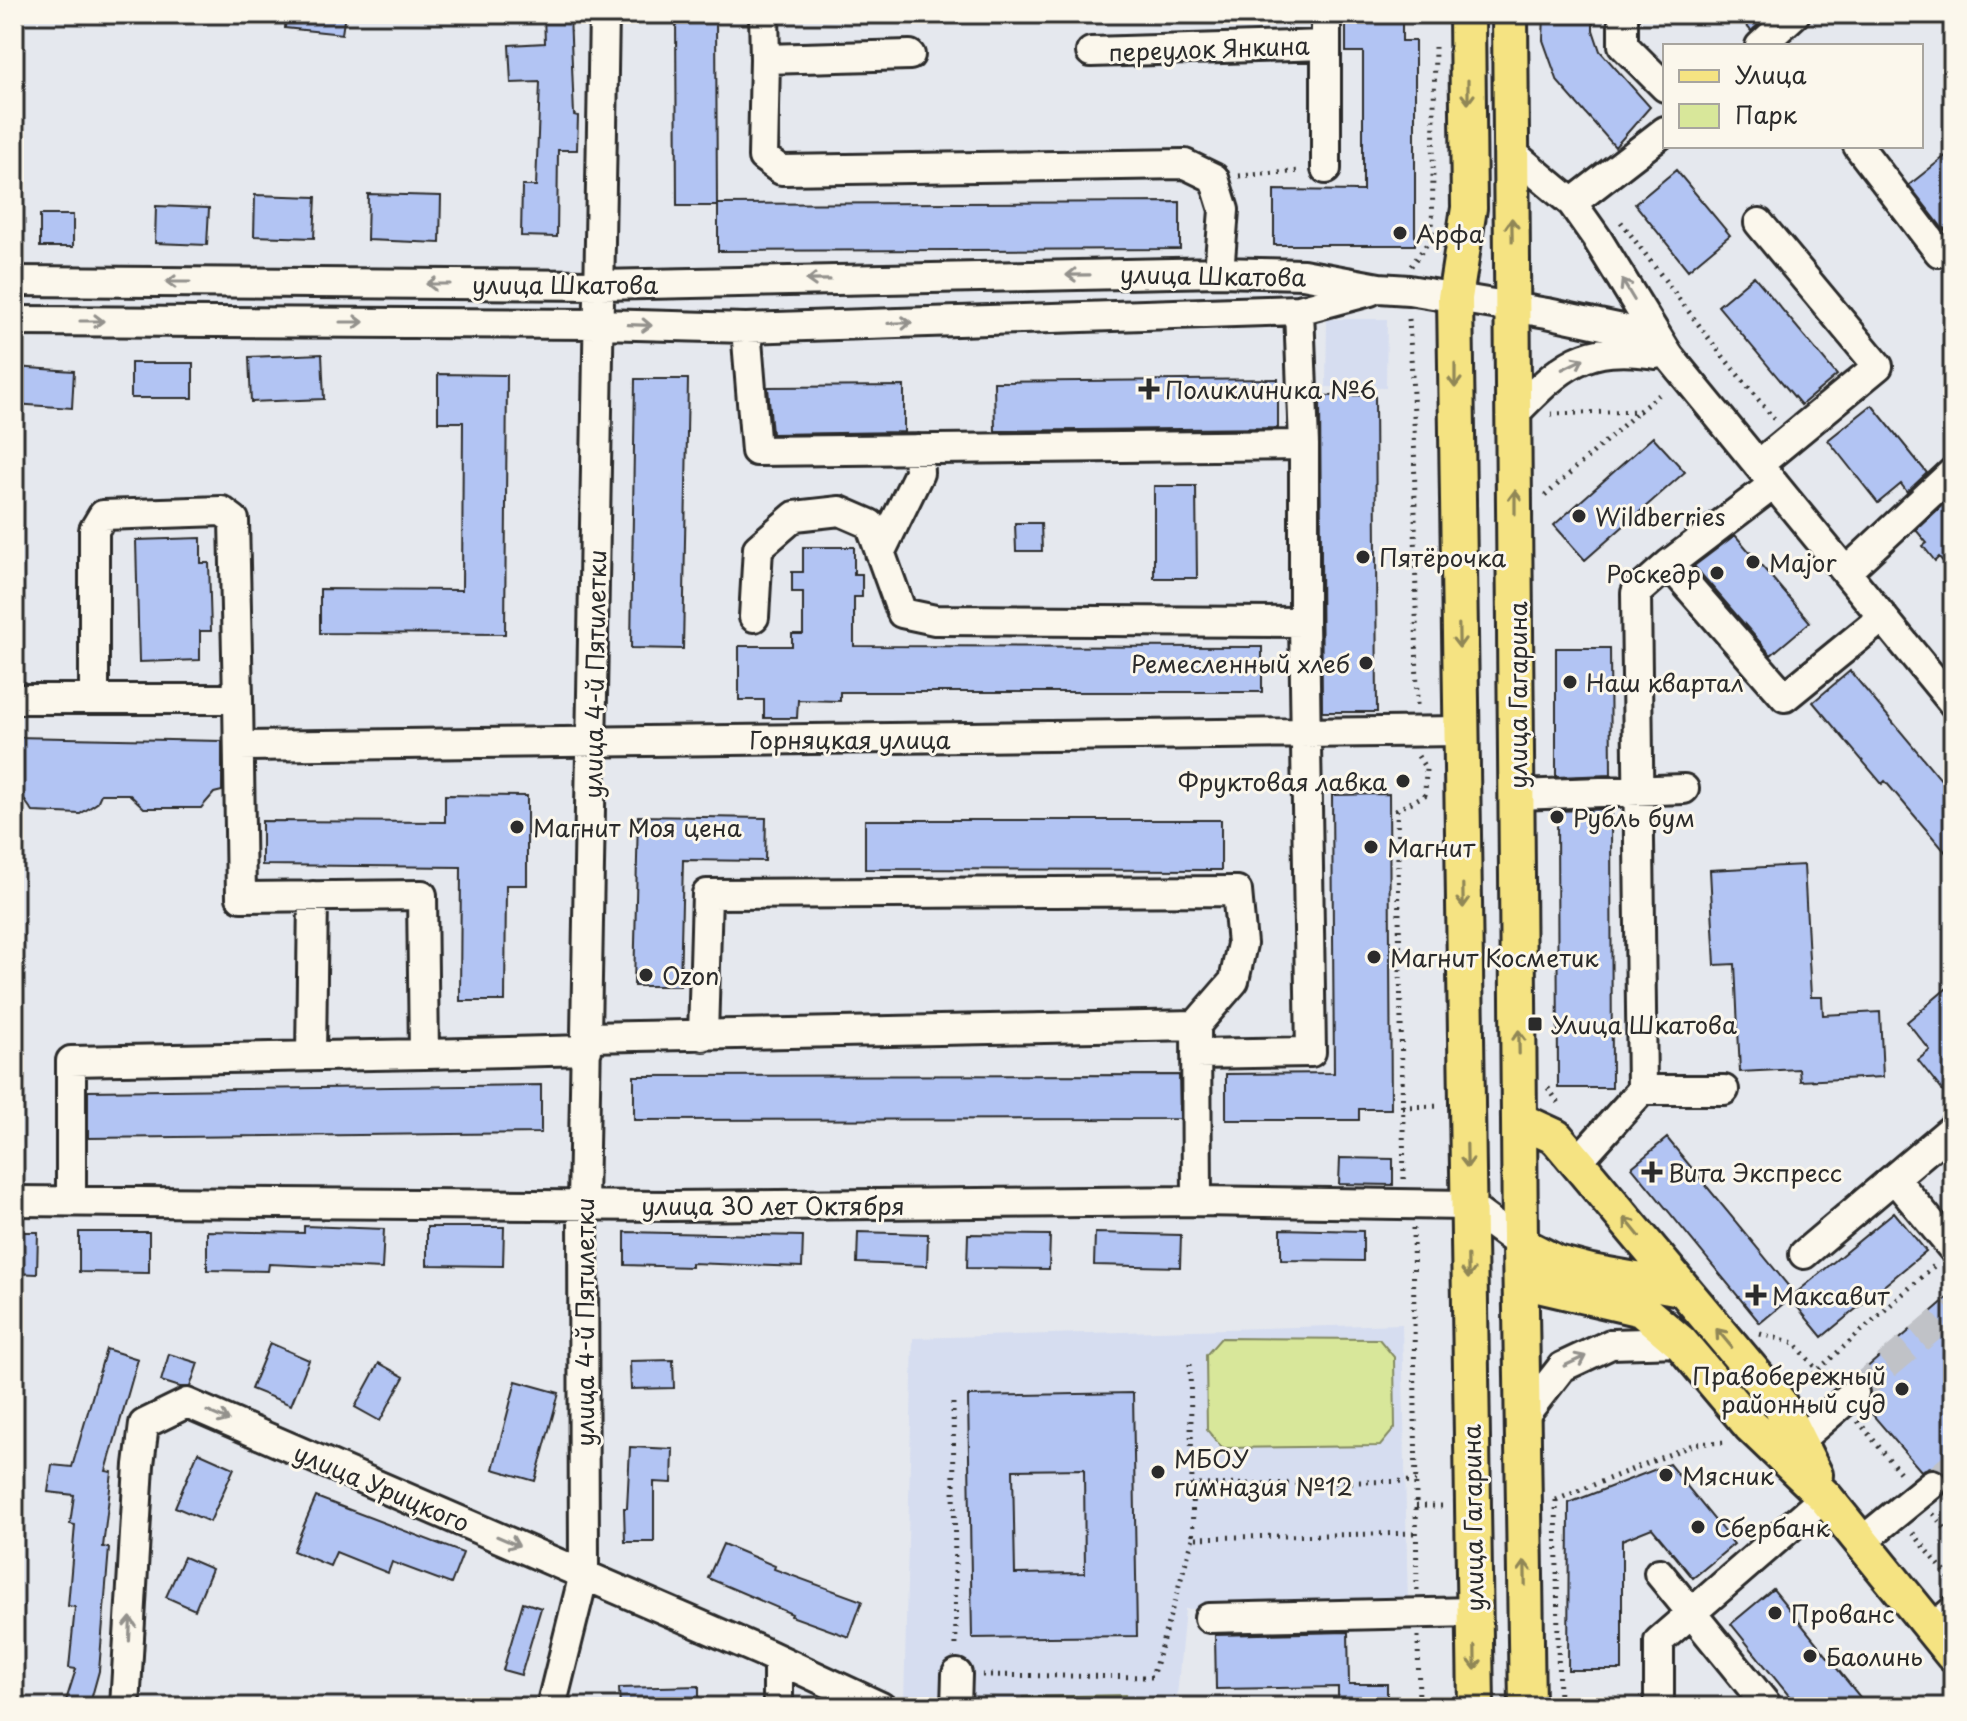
<svg xmlns="http://www.w3.org/2000/svg" width="1967" height="1721" font-family="'Playpen Sans',sans-serif">
  <rect width="100%" height="100%" fill="#e5e8ee"/>
  <filter id="ink" filterUnits="userSpaceOnUse"><feTurbulence type="fractalNoise" baseFrequency=".0125" numOctaves="2"/><feDisplacementMap in="SourceGraphic" scale="16" xChannelSelector="R" yChannelSelector="G"/><feConvolveMatrix kernelMatrix="1 2 1 2 8 2 1 2 1" color-interpolation-filters="sRGB"/></filter>
  <g filter="url(#ink)">
    <path fill="#d6ddf0" d="M1327 319H1387L1386 388 1326 387Z
      M1402 1324 1408 1606 1185 1609 1176 1707H911L904 1704 913 1338Z"/>
    <path fill="#d8e79a" stroke="#828962" stroke-width="2" d="M1221 1338 1379 1339 1394 1357 1395 1428 1380 1446 1222 1448 1207 1430 1206 1355Z
      M1125 1695 1123 1707H1023V1697Z"/>
    <path fill="#b2c4f3" stroke="#2b2b2b" stroke-width="2" fill-rule="evenodd" d="M286 14H345L342 34 285 28Z
      M544 14H570L574 115 578 116 577 150H558L557 237 521 236 522 186H536L540 82 511 83 509 45 545 43Z
      M676 14H716L717 206H677Z
      M1346 14H1402V41H1415V245H1274V190L1363 191V52H1346Z
      M1544 14H1593V30L1600 51 1650 107 1615 147 1558 82 1543 40Z
      M1737 14H1770L1751 31Z
      M1953 150V223L1944 230 1909 185Z
      M1676 170 1730 235 1688 270 1635 204Z
      M368 194 441 196 440 243 367 240Z
      M255 195 316 197 314 238 254 236Z
      M1180 202V249L718 251V204Z
      M156 206 209 208 207 245 155 243Z
      M40 215H73V247H40Z
      M1754 276 1837 375 1801 405 1718 306Z
      M322 354 324 399 251 402 249 357Z
      M131 363H193V398H131Z
      M14 367 74 371 72 408 14 404Z
      M438 374 507 375 505 634 320 633V589L462 590 463 422H438Z
      M635 379H688L683 649 631 648Z
      M1278 379V428L995 431 994 382Z
      M904 386V432L772 434 768 387Z
      M1375 395 1377 712H1322L1320 396Z
      M1872 405 1927 473 1907 492 1901 484 1878 503 1828 440Z
      M1653 437 1685 472 1585 560 1554 525Z
      M1154 486H1196L1197 578H1154Z
      M1948 500 1953 505V573L1939 557 1935 561 1923 546 1927 543 1916 530Z
      M1015 523H1041L1042 551H1016Z
      M1735 535 1810 622 1771 655 1694 566Z
      M201 538V563H209L211 631H200V660L139 662 136 540Z
      M803 547H854V574H862V597H854V646L1262 647V692H840V701L798 700 797 718H764V700H739V646H792V634H803V592H792V572H803Z
      M1556 648H1610L1611 775 1556 777Z
      M1850 671 1953 794V861L1885 781 1882 784 1813 702Z
      M14 737 222 741V791L214 793 201 808H144L129 794H101L97 803 80 814 33 812 20 794H14Z
      M1389 794 1391 1109H1359V1120H1226V1074L1334 1073 1332 795Z
      M445 795 527 796V885H506L505 1001H460L461 867 262 865V821L445 822Z
      M1611 809 1612 1088H1558L1557 811Z
      M638 816 766 818 765 861 683 860 680 986H634Z
      M865 820H1221V870L865 869Z
      M1804 865 1811 997H1822L1823 1015 1880 1012 1883 1077 1800 1081 1799 1069 1740 1072 1735 964 1715 965 1710 870Z
      M1953 983V1104L1918 1060 1930 1050 1907 1022Z
      M1179 1075 1180 1119 634 1120V1076Z
      M541 1085V1133L88 1138V1091Z
      M1667 1138 1795 1294 1760 1323 1632 1167Z
      M1340 1158 1393 1159V1185L1339 1184Z
      M1894 1212 1926 1251 1822 1337 1790 1298Z
      M304 1226 384 1229 382 1269 269 1264 268 1271 207 1270V1231L304 1233Z
      M427 1227H504L503 1266 427 1265Z
      M1281 1229 1363 1231V1261L1281 1260Z
      M14 1232H38L37 1274 14 1273Z
      M79 1232H149V1273L79 1272Z
      M625 1232 803 1236 802 1267 691 1263V1267L625 1265Z
      M858 1232 928 1234 927 1266 857 1263Z
      M1095 1233 1181 1235 1180 1267 1094 1265Z
      M968 1234 1050 1235 1049 1269 967 1268Z
      M1953 1293V1479L1949 1482 1946 1474 1939 1468 1930 1467 1921 1471 1865 1406 1870 1398V1389L1866 1381 1856 1377Z
      M270 1343 309 1360 291 1405 251 1389Z
      M106 1349 138 1359 106 1471 112 1472 103 1547 109 1548 99 1671 89 1707H64L76 1669 69 1668 75 1607 68 1606 75 1525 70 1524 74 1495 48 1492 52 1465 72 1467Z
      M169 1354 198 1363 190 1387H180L161 1381Z
      M673 1360 674 1388 631 1389 630 1361Z
      M379 1363 404 1377 380 1421 355 1407Z
      M516 1381 559 1393 535 1481 493 1469Z
      M1133 1393 1137 1636 972 1638 968 1396ZM1084 1469 1085 1573 1015 1574 1013 1470Z
      M630 1447 673 1449 672 1483 654 1482V1542H625L624 1508H627Z
      M198 1452 234 1468 210 1522 175 1507Z
      M1669 1464 1734 1544 1693 1578 1652 1528 1622 1540V1670H1568L1569 1503Z
      M316 1497 463 1553 451 1584 392 1562 388 1573 336 1552 330 1566 293 1551Z
      M723 1544 775 1566 774 1569 862 1601 849 1637 791 1616 792 1614 708 1578Z
      M184 1557 212 1569 195 1610 166 1597Z
      M1773 1589 1868 1707H1798L1731 1624Z
      M523 1602 541 1608 521 1675 503 1670Z
      M1348 1632 1349 1684H1387V1707H1338V1687L1216 1689 1215 1635Z
      M699 1686V1707H620L619 1688Z"/>
    <g fill="none" stroke-linecap="round" stroke-linejoin="round">
      <path stroke="#c0c2c7" stroke-width="28" stroke-dasharray="28 14" stroke-linecap="butt" d="M1854 1393 1953 1310
        M1932 1484 1953 1466"/>
      <g stroke="#2b2b2b" stroke-width="34">
        <path id="minor" d="M764 14 765 59 910 55
          M1326 14V169
          M1623 14V45L1665 87
          M1760 46 1795 14
          M1091 52 1326 45
          M765 59 763 157 781 170 1185 164 1214 178 1224 210 1219 272
          M1858 146 1939 252 1953 250
          M1511 152 1572 203 1596 237 1669 356 1953 703
          M1572 203 1665 131
          M14 281 600 285 1219 272 1303 274 1379 288 1409 290 1547 313 1622 329 1669 356
          M14 321 600 324 746 328 1299 310 1370 291
          M746 328 756 451 1304 445 1299 310
          M1515 413C1562 365 1585 343 1656 354
          M1304 445V622
          M1758 465 1878 366 1759 223
          M880 553 919 473 918 449
          M1669 564 1785 697 1883 617
          M1846 572 1953 472
          M754 617 758 548 795 516 840 511 870 524 902 613 935 620 1304 622 1311 1052 1196 1054
          M14 699H238L241 897 422 895 424 1054 587 1050
          M94 699V530L103 515 222 511 234 520 238 699
          M239 746 1460 731
          M1517 795 1684 789
          M703 1036 707 894 1237 891 1242 944 1234 981 1196 1025 1197 1201
          M587 1037 1196 1025
          M311 1056 313 896
          M1642 1090H1724
          M1578 1161 1642 1090 1636 593 1669 564 1774 484
          M1894 1178 1953 1249
          M14 1201 669 1206 1197 1201 1467 1205 1520 1244
          M71 1201V1061L424 1054
          M1804 1254 1953 1128
          M1523 1417 1562 1367 1611 1344 1680 1342
          M1798 1441 1854 1393
          M1861 1542 1932 1484
          M1659 1573 1768 1707
          M1209 1618 1474 1612
          M1932 1629 1953 1611
          M778 1660V1707
          M125 1707 139 1465 144 1424 187 1403 765 1653 881 1707
          M551 1707 584 1574 583 1205 604 14
          M956 1707 957 1674
          M1659 1707V1641L1825 1497"/>
      </g>
      <g stroke="#2b2b2b" stroke-width="40">
        <path id="major" d="M1467 14 1469 208 1455 298 1476 1707
          M1510 14 1520 1244 1527 1707
          M1519 1120 1556 1137 1779 1403 1815 1475
          M1520 1244 1557 1263 1591 1272 1681 1288
          M1521 1281 1641 1309 1680 1342 1751 1426 1825 1497 1953 1655"/>
      </g>
      <path stroke="#2b2b2b" stroke-width="5" stroke-dasharray="2 6" stroke-linecap="butt" d="M1239 176 1301 171
        M1621 222 1717 349 1774 419
        M1411 266 1432 237 1435 47
        M1409 319 1414 413 1417 707
        M1551 414 1639 411 1659 395
        M1545 496 1639 411
        M1548 1088 1561 1106
        M1402 1107 1441 1106
        M1404 1179 1397 810 1425 795 1426 769 1418 756
        M1413 1228 1417 1590
        M1760 1334 1795 1343 1829 1385
        M1190 1364 1192 1485 1416 1481
        M1801 1385 1934 1266
        M953 1403 956 1649
        M1858 1421 1902 1475
        M1192 1485 1193 1538 1417 1533
        M1556 1500 1559 1707
        M1556 1500 1695 1444 1727 1442
        M1416 1506H1447
        M1933 1514 1953 1538
        M1913 1533 1953 1582
        M1418 1636 1419 1707
        M982 1675 1152 1677 1193 1538"/>
      <use href="#minor" stroke="#fbf7ec" stroke-width="28"/>
      <use href="#major" stroke="#f5e382" stroke-width="34"/>
    </g>
    <defs><path id="oneway-shaft" d="M-6 0H5M1.5-3L5.5 0L1.5 3" fill="none" stroke-width="1.6" stroke-linecap="round" stroke-linejoin="round" transform="scale(2)"/></defs>
    <g stroke="#908756">
      <use href="#oneway-shaft" transform="translate(1468 92) rotate(90)"/>
      <use href="#oneway-shaft" transform="translate(1512 230) rotate(-91)"/>
      <use href="#oneway-shaft" transform="translate(1455 376) rotate(90)"/>
      <use href="#oneway-shaft" transform="translate(1515 502) rotate(-90)"/>
      <use href="#oneway-shaft" transform="translate(1459 636) rotate(89)"/>
      <use href="#oneway-shaft" transform="translate(1463 896) rotate(89)"/>
      <use href="#oneway-shaft" transform="translate(1519 1042) rotate(-91)"/>
      <use href="#oneway-shaft" transform="translate(1467 1156) rotate(89)"/>
      <use href="#oneway-shaft" transform="translate(1632 1227) rotate(-129)"/>
      <use href="#oneway-shaft" transform="translate(1468 1267) rotate(89)"/>
      <use href="#oneway-shaft" transform="translate(1724 1338) rotate(-130)"/>
      <use href="#oneway-shaft" transform="translate(1525 1573) rotate(-91)"/>
      <use href="#oneway-shaft" transform="translate(1475 1658) rotate(89)"/>
    </g>
    <g stroke="#93918c">
      <use href="#oneway-shaft" transform="translate(1078 275) rotate(179)"/>
      <use href="#oneway-shaft" transform="translate(818 280) rotate(179)"/>
      <use href="#oneway-shaft" transform="translate(178 282) rotate(-180)"/>
      <use href="#oneway-shaft" transform="translate(438 284) rotate(-180)"/>
      <use href="#oneway-shaft" transform="translate(1628 290) rotate(-121)"/>
      <use href="#oneway-shaft" transform="translate(92 321)"/>
      <use href="#oneway-shaft" transform="translate(352 322)"/>
      <use href="#oneway-shaft" transform="translate(900 323) rotate(-2)"/>
      <use href="#oneway-shaft" transform="translate(640 325) rotate(2)"/>
      <use href="#oneway-shaft" transform="translate(1573 364) rotate(-26)"/>
      <use href="#oneway-shaft" transform="translate(1575 1361) rotate(-25)"/>
      <use href="#oneway-shaft" transform="translate(218 1416) rotate(23)"/>
      <use href="#oneway-shaft" transform="translate(508 1541) rotate(23)"/>
      <use href="#oneway-shaft" transform="translate(130 1629) rotate(-87)"/>
    </g>
  </g>
  <g fill="#2b2b2b" stroke="#fbf7ec" stroke-width="3">
    <circle cx="1400" cy="233" r="8"/>
    <path d="M1145 377h8v8h8v8h-8v8h-8v-8h-8v-8h8z"/>
    <circle cx="1579" cy="516" r="8"/>
    <circle cx="1363" cy="557" r="8"/>
    <circle cx="1753" cy="562" r="8"/>
    <circle cx="1717" cy="573" r="8"/>
    <circle cx="1366" cy="663" r="8"/>
    <circle cx="1570" cy="682" r="8"/>
    <circle cx="1403" cy="781" r="8"/>
    <circle cx="1557" cy="817" r="8"/>
    <circle cx="517" cy="827" r="8"/>
    <circle cx="1371" cy="847" r="8"/>
    <circle cx="1374" cy="957" r="8"/>
    <circle cx="646" cy="975" r="8"/>
    <rect x="1527" y="1016" width="16" height="16" rx="4"/>
    <path d="M1648 1160h8v8h8v8h-8v8h-8v-8h-8v-8h8z"/>
    <path d="M1752 1283h8v8h8v8h-8v8h-8v-8h-8v-8h8z"/>
    <circle cx="1902" cy="1389" r="8"/>
    <circle cx="1158" cy="1472" r="8"/>
    <circle cx="1666" cy="1475" r="8"/>
    <circle cx="1698" cy="1527" r="8"/>
    <circle cx="1775" cy="1613" r="8"/>
    <circle cx="1810" cy="1656" r="8"/>
  </g>
  <g text-anchor="middle" dominant-baseline="central" stroke-width="6" stroke-linejoin="round" paint-order="stroke">
    <g font-size="24" fill="#2b2b2b" stroke="#fbf7ec">
      <text transform="translate(1209 48) rotate(-2)">переулок Янкина</text>
      <text transform="translate(1213 275) rotate(1)">улица Шкатова</text>
      <text x="565" y="284">улица Шкатова</text>
      <text transform="translate(594 674) rotate(-89)">улица 4-й Пятилетки</text>
      <text transform="translate(1517 695) rotate(-90)">улица Гагарина</text>
      <text x="850" y="739">Горняцкая улица</text>
      <text x="773" y="1205">улица 30 лет Октября</text>
      <text transform="translate(584 1322) rotate(-90)">улица 4-й Пятилетки</text>
      <text transform="translate(382 1487) rotate(23)">улица Урицкого</text>
      <text transform="translate(1472 1518) rotate(-91)">улица Гагарина</text>
    </g>
    <g font-size="24" fill="#2b2b2b" stroke="#fbf7ec" text-anchor="start">
      <text x="1416" y="233">Арфа</text>
      <text x="1165" y="389">Поликлиника №6</text>
      <text x="1595" y="516">Wildberries</text>
      <text x="1379" y="557">Пятёрочка</text>
      <text x="1769" y="562">Major</text>
      <text x="1701" y="573" text-anchor="end">Роскедр</text>
      <text x="1350" y="663" text-anchor="end">Ремесленный хлеб</text>
      <text x="1586" y="682">Наш квартал</text>
      <text x="1387" y="781" text-anchor="end">Фруктовая лавка</text>
      <text x="1573" y="817">Рубль бум</text>
      <text x="533" y="827">Магнит Моя цена</text>
      <text x="1387" y="847">Магнит</text>
      <text x="1390" y="957">Магнит Косметик</text>
      <text x="662" y="975">Ozon</text>
      <text x="1551" y="1024">Улица Шкатова</text>
      <text x="1668" y="1172">Вита Экспресс</text>
      <text x="1772" y="1295">Максавит</text>
      <text x="1886" y="1375" text-anchor="end">Правобережный<tspan x="1886" dy="28">районный суд</tspan></text>
      <text x="1174" y="1458">МБОУ<tspan x="1174" dy="28">гимназия №12</tspan></text>
      <text x="1682" y="1475">Мясник</text>
      <text x="1714" y="1527">Сбербанк</text>
      <text x="1791" y="1613">Прованс</text>
      <text x="1826" y="1656">Баолинь</text>
    </g>
  </g>
  <rect width="1967" height="1721" fill="none" stroke="#fbf7ec" stroke-width="48"/>
  <rect x="24" y="24" width="1919" height="1673" fill="none" stroke="#2b2b2b" stroke-width="3" filter="url(#ink)"/>
  <rect x="1663" y="44" width="260" height="104" fill="#fbf7ec" stroke="#a8a59f" stroke-width="2"/>
  <rect x="1679" y="70" width="40" height="12" fill="#f5e382" stroke="#a8a59f" stroke-width="2"/>
  <text x="1735" y="84" font-size="24" fill="#2b2b2b">Улица</text>
  <rect x="1679" y="104" width="40" height="24" fill="#d8e79a" stroke="#a8a59f" stroke-width="2"/>
  <text x="1735" y="124" font-size="24" fill="#2b2b2b">Парк</text>
</svg>
